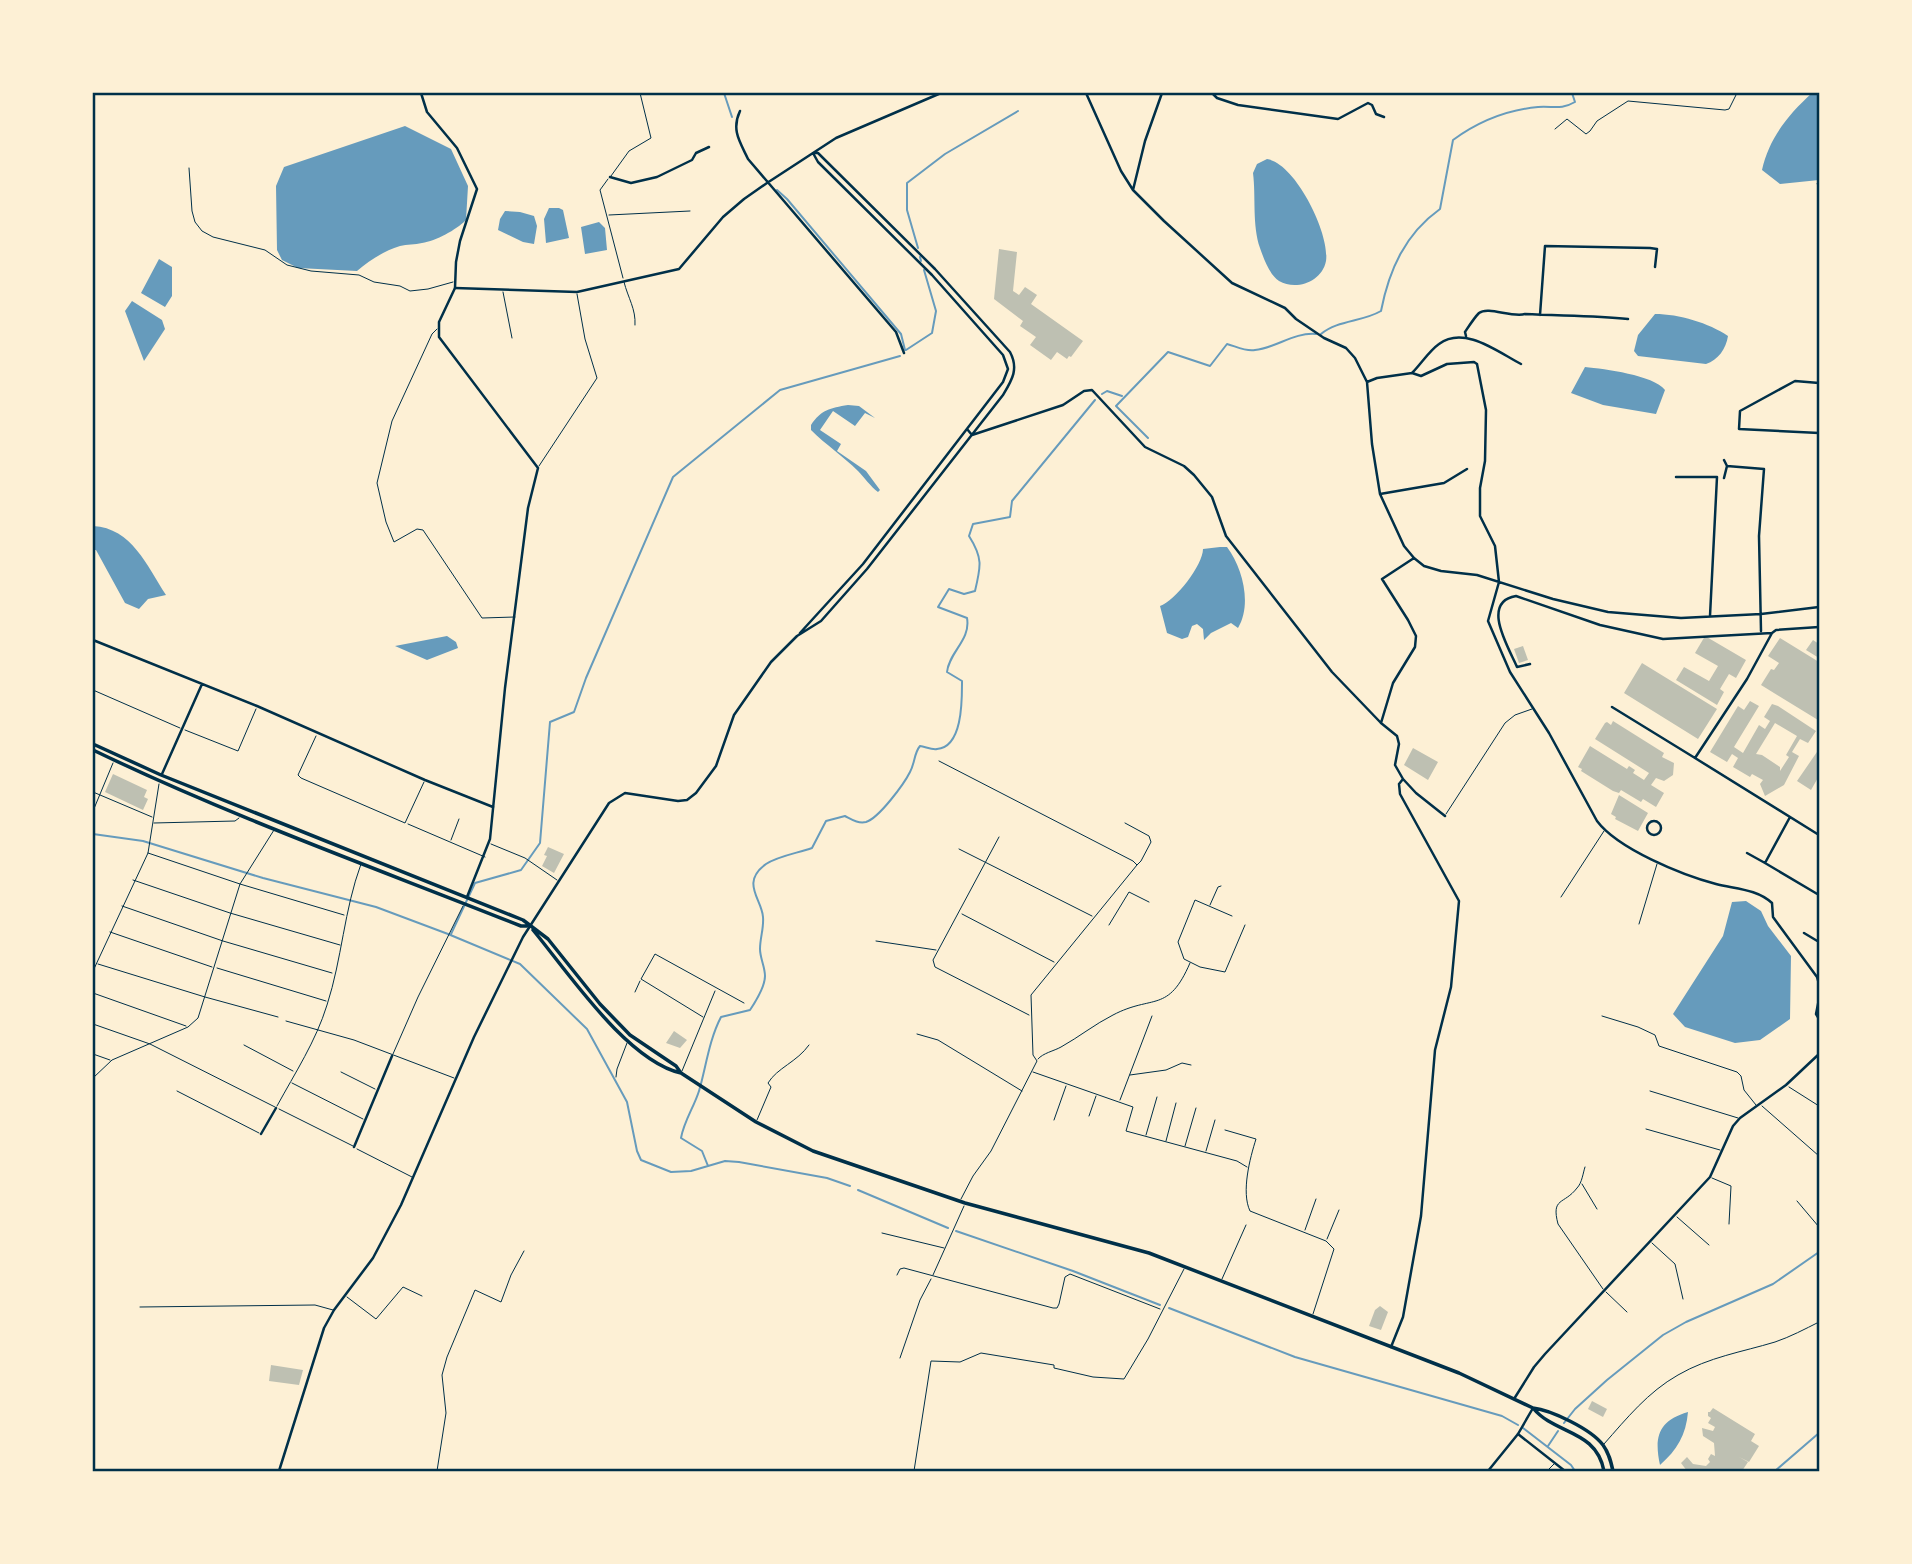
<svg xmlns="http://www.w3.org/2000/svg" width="1912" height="1564" font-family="'DM Sans',sans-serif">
  <rect width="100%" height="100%" fill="#fdf0d5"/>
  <path fill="#669bbc" d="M1812 93H1819V180L1780 184 1762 170C1769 138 1788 115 1812 93Z
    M405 126 451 149 468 186 466 220C456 230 436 241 422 243 415 245 407 244 400 246 384 251 370 260 357 271L298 268 282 260 277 250 276 186 284 167Z
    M1267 159C1295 163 1330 233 1326 261 1322 282 1296 291 1279 281 1269 274 1264 259 1260 248 1252 225 1256 197 1253 173L1257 164Z
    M549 208H559L563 210 569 238 546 243 544 219Z
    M505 211 520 212 534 216 537 226 534 244 523 242 498 230 500 219Z
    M599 222 605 228 607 250 585 254 581 227Z
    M159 259 172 267V296L165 307 141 293Z
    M132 301 162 320 165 329 144 361 125 311Z
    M1655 314C1679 314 1709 323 1728 336 1726 349 1718 360 1706 364L1638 356 1634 351 1638 335Z
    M1585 367C1605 369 1653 375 1665 390L1656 414 1603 405 1571 393Z
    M848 405 859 406 875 418 865 413 855 426 833 411 820 430 841 444 837 451 866 471 880 490 878 492C870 486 865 478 858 471 843 456 826 445 811 430V425C821 410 830 408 848 405Z
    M93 526C132 528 147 566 166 595L148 599 139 609 125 603 96 550H93Z
    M1220 547H1227C1243 568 1252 605 1238 628L1231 623 1211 633 1204 640 1203 629 1197 624 1192 626 1188 637 1182 639 1167 633 1160 606C1175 601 1203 565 1203 549Z
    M447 636 456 642 458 648 427 660 395 646Z
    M1746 901 1761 911 1768 926 1791 956 1790 1019 1760 1040 1735 1043 1685 1027 1673 1014 1723 936 1732 902Z
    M1688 1412C1686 1435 1677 1450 1660 1465 1654 1437 1658 1421 1688 1412Z"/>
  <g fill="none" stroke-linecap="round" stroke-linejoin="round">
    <path stroke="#669bbc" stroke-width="2" d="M724 93 732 117
      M777 190 787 199 901 334 905 350
      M918 248 907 210V183L945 154 1018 111
      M920 257 921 261
      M1321 334C1338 320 1362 322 1381 311 1389 270 1405 234 1440 209L1453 140C1479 121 1506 110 1538 107 1554 106 1561 110 1575 102L1572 93
      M906 350 932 333 936 311 924 270
      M1102 394 1107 391 1122 396
      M1148 438 1116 406 1168 352 1210 366 1227 344C1235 346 1246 352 1255 350 1276 348 1294 332 1316 334
      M93 834 143 841 263 878 376 907 448 934 520 964 587 1029 627 1102 637 1151 641 1160 671 1172 691 1171 725 1161 739 1162 827 1178 850 1186
      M451 934 475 883 521 870 540 843 550 722 574 712 586 678 673 477 780 390 900 356
      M708 1166 702 1151 681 1138C684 1121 694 1107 699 1091 706 1067 709 1040 721 1017L750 1010C756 1001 765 987 765 976 765 967 760 958 760 949 760 938 764 928 763 917 762 899 740 883 766 864 778 856 798 853 812 848L826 821 845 816C851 819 858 824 866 822 879 818 904 784 910 772 915 763 914 753 920 746 926 747 932 750 937 749 963 747 962 699 962 681L947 672C949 652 971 640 967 618L938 607 949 589 964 594 975 591C981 566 983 558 969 536L973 524 1010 517 1012 501 1095 400
      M858 1190 948 1228
      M956 1231 1073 1271 1160 1305
      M1169 1308 1295 1357 1502 1416 1518 1425
      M1564 1423 1575 1409 1607 1380 1663 1335 1686 1322 1773 1284 1819 1252
      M1523 1428 1571 1465 1575 1471
      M1548 1446 1558 1431
      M1775 1471 1819 1433"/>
  </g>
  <path fill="#bec0b2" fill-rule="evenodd" d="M999 249 1017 252 1013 291 1019 295 1025 287 1037 295 1031 304 1083 341 1071 357 1069 356 1067 359 1057 352 1051 360 1030 345 1036 337 1020 326 1023 321 994 299Z
    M1705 636 1746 660 1736 678 1729 674 1720 689 1724 692 1717 705 1676 680 1684 667 1709 681 1718 666 1695 653Z
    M1780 638 1819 662 1818 720 1761 685 1771 669 1774 670 1779 663 1768 656Z
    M1813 640 1819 644V658L1806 650Z
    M1523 646 1528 660 1519 663 1514 649Z
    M1642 663 1717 709 1698 739 1624 693Z
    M1750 701 1759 706 1734 747 1743 753 1759 725 1765 729 1770 721 1764 717 1772 704 1778 706 1816 731 1808 743 1800 739 1792 752 1799 756 1784 785 1765 796 1760 784 1763 780 1752 774 1750 777 1733 767 1738 758 1732 754 1727 762 1710 752 1738 706 1744 710ZM1775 723 1797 736 1786 755 1789 757 1780 771V767L1762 755 1756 754Z
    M1613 721 1664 753 1662 757 1674 763 1673 775 1664 781 1656 778 1651 785 1664 793 1656 807 1643 799 1641 802 1621 790 1619 793 1613 791 1581 771 1582 769 1578 767 1590 746 1627 769 1629 766 1635 770 1633 773 1644 780 1649 773 1595 739 1605 723 1607 722 1611 725Z
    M1413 748 1438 762 1428 780 1404 765Z
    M1819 749V776L1811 790 1797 781Z
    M113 774 147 790 144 797 148 799 143 810 105 792Z
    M1619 795 1648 813 1638 831 1615 819 1616 817 1611 814Z
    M548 847 564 854 554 873 542 866 547 856 544 855Z
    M674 1031 687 1040 680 1048 666 1043Z
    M1380 1306 1388 1312 1381 1330 1369 1326 1375 1310Z
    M271 1365 303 1370 299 1385 269 1381Z
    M1592 1401 1607 1409 1603 1417 1588 1409Z
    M1713 1408 1755 1434 1751 1441 1759 1446 1749 1462 1739 1457 1748 1462 1742 1471H1687L1681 1463 1687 1457 1693 1464 1706 1466 1710 1462 1708 1459 1711 1454 1715 1456 1714 1443 1703 1436 1702 1428 1713 1431 1715 1427 1708 1423 1711 1418 1708 1416V1412H1710Z"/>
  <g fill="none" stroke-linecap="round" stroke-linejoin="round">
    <path stroke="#003049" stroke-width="1" d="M1555 129 1567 119 1586 134 1590 131 1597 121 1628 101 1725 110 1729 109 1737 93
      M189 168 192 211 195 222 202 231 213 237 265 250 287 265 311 271 359 275 374 282 400 286 410 291 428 289 453 282
      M611 176 629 151 651 138 640 93
      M608 179 600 190 623 278
      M1817 184 1819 185
      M609 215 690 211
      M624 282C628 298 636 309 635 325
      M503 292 512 338
      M437 329 432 334 392 421 377 483 386 522 394 542 417 529 423 530 482 618 515 617
      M539 466 597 378 585 339 577 294
      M93 690 180 728
      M185 730 238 751 256 709
      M316 736 298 775 301 778 405 823 424 782
      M939 761 1133 861 1137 865 1141 861 1151 842 1149 836 1125 823
      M93 792 152 817
      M93 811 113 763
      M1446 814 1505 723 1515 715 1532 709
      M154 823 235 821 239 818
      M408 824 485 857
      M999 837 933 960 935 967 1029 1015
      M451 840 459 819
      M491 844 525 858 557 880
      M959 849 1092 916
      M148 853 240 884 344 915
      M133 880 230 913 340 945
      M1561 897 1604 831
      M1210 905 1218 887 1221 886
      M122 906 223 941 332 973
      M962 914 1054 962
      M1232 916 1195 900 1178 942 1184 959 1200 967 1225 972 1245 925
      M1639 924 1657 864
      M1109 925 1129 892 1149 902
      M110 932 212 967
      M876 941 936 950
      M98 964 205 997 278 1017
      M217 968 326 1001
      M93 971 148 853 159 784
      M635 992 640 981
      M93 993 186 1026
      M1602 1016 1638 1027 1655 1035 1659 1046 1737 1072 1741 1076 1744 1090 1756 1105
      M703 1017 641 979 655 954 744 1003
      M286 1021 354 1040 454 1078
      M93 1024 150 1044 275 1107
      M917 1034 938 1040 1022 1091
      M244 1045 293 1071
      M93 1054 110 1060
      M393 1054 418 997 463 906
      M1038 1059C1043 1053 1054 1051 1061 1047 1079 1037 1095 1024 1113 1015 1153 994 1168 1014 1190 963
      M682 1071 715 991
      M341 1072 375 1089
      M1033 1072 1133 1107 1126 1131 1237 1161 1247 1167
      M1130 1075 1166 1070 1182 1063 1191 1065
      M616 1077 617 1069 627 1043
      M93 1078 112 1060 188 1027 198 1018 240 884 274 830
      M292 1083 363 1119
      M1789 1087 1819 1106
      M177 1091 259 1133
      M1650 1091 1738 1118
      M1120 1100 1152 1016
      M277 1106C295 1073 316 1041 327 1005 342 959 344 910 361 864
      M1762 1106 1819 1156
      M279 1109 353 1146
      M1089 1116 1096 1096
      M757 1120 771 1087 768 1083C777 1068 797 1062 809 1045
      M1054 1120 1066 1086
      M1646 1129 1720 1150
      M1225 1130 1256 1139C1250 1158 1241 1192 1250 1211L1326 1241 1334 1249 1313 1314
      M1146 1135 1157 1097
      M1166 1141 1176 1103
      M1185 1146 1196 1108
      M357 1149 412 1177
      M1206 1151 1215 1120
      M1585 1167C1583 1173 1582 1183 1577 1188 1564 1205 1551 1197 1558 1224L1603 1289
      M1712 1178 1731 1186 1729 1224
      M1582 1184 1597 1209
      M961 1199 973 1176 991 1151 1037 1061 1033 1055 1031 995 1137 865
      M1797 1201 1819 1227
      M1677 1217 1709 1245
      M1305 1230 1316 1199
      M882 1233 944 1248
      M1327 1239 1339 1210
      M1652 1243 1675 1264 1683 1299
      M897 1275 900 1269 904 1268 1053 1308H1057L1059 1304 1065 1277 1070 1274 1160 1309
      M933 1275 964 1206
      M1222 1279 1246 1225
      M1606 1292 1627 1312
      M347 1297 376 1319 403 1287 422 1296
      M140 1307 315 1305 333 1310
      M900 1358 920 1300 931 1279
      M1604 1444C1627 1418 1648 1392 1678 1375 1709 1357 1742 1352 1775 1342 1790 1337 1805 1329 1819 1322
      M437 1471 446 1413 442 1375 447 1357 475 1290 501 1302 511 1275 524 1251
      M914 1471 931 1361 960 1362 981 1353 1054 1365V1368L1093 1377 1124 1379 1148 1339 1184 1269
      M1547 1471 1554 1464"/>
    <path stroke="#003049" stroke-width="2.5" d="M1086 93 1121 171 1133 190 1164 221 1232 283 1285 308 1296 319 1324 338 1346 348 1355 358 1367 382 1372 444 1380 494 1404 546 1414 558 1424 566 1441 571 1477 575 1553 599 1608 612 1681 618 1761 614 1819 607
      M1212 93 1217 98 1238 105 1338 119 1368 103 1372 105 1376 114 1384 117
      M740 111C731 130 740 142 748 159L896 332 904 353
      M610 177 631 183 657 177 692 160 696 153 709 147
      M1133 190 1145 141 1162 93
      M455 288 577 292 679 269 723 217 744 199 767 183 836 138 941 93
      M1540 315 1545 246 1650 248 1657 249 1655 267
      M1466 336 1465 332C1469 326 1474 318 1479 313 1488 306 1512 318 1525 314 1559 316 1594 315 1628 319
      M1412 373 1421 376 1447 364 1474 362 1477 364 1486 410 1485 461 1480 488V516L1495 546 1499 582 1488 621 1510 672 1549 733 1597 821C1618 849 1682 875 1716 884 1736 889 1757 889 1772 903L1773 917 1817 977 1819 984
      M1367 382 1377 378 1412 373C1421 364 1429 351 1439 344 1464 325 1498 352 1521 364
      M1819 383 1795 381 1740 411 1739 429 1819 433
      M967 429 972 435 1063 405 1084 391 1092 390 1145 447 1184 466 1194 475 1212 497 1226 536 1332 672 1381 723 1397 736 1399 744 1395 765 1403 779 1416 793 1445 816
      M1724 460 1727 466 1764 469 1759 536 1761 631
      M1676 477H1717L1710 616
      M1724 478 1727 466
      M1380 494 1444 483 1467 469
      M1819 627 1776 630 1772 633 1747 679 1695 758 1819 835
      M800 633 863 564 1003 382 1008 369 1003 355 932 275 818 162 813 153
      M93 640 257 706 425 780 493 807
      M1530 664 1517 667C1509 648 1480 602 1516 596L1600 625 1663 639 1772 633
      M1612 707 1695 758
      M1381 723 1393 683 1415 647 1416 636 1408 620 1382 579 1414 558
      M162 774 202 684
      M1647 828a7 7 0 1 1 14 0a7 7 0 1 1-14 0Z
      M1747 853 1765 863 1790 817
      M1765 863 1819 895
      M1804 933 1819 942
      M1819 999 1816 1014 1819 1019
      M261 1134 276 1108
      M354 1147 392 1056
      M1391 1347 1403 1317 1421 1216 1435 1050 1451 987 1459 901 1400 794 1399 784 1403 779
      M1518 1434 1565 1471
      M279 1471 324 1328 334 1310 373 1258 401 1205 474 1037 523 937 609 803 625 793 678 801 687 800 696 793 716 766 734 715 771 662 797 636 821 621 867 569 1003 395C1012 380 1019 369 1010 352L935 269 818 153H813"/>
    <path stroke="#003049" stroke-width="2.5" d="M421 93 427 112 457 148 477 189 460 241 456 262 455 288 439 322V337L538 468 528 508 505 688 490 839 467 897
      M1514 1399 1534 1367 1545 1354 1710 1177 1733 1126 1740 1118 1786 1085 1819 1054
      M1488 1471 1518 1434 1533 1408"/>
    <path stroke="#003049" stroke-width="3.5" d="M93 744 161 775 523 920 548 939 600 1004 630 1035 676 1066 681 1073 756 1122 813 1151 965 1203 1149 1253 1459 1373 1533 1408C1551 1410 1591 1429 1603 1445 1609 1453 1611 1462 1613 1471
      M93 750C232 817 378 869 521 926H527
      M533 930C568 972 627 1061 681 1073
      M1533 1408C1555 1435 1596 1429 1604 1471"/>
  </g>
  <rect width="1912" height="1564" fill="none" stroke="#fdf0d5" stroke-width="189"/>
  <rect x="94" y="94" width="1724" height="1376" fill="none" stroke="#003049" stroke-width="2.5"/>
</svg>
